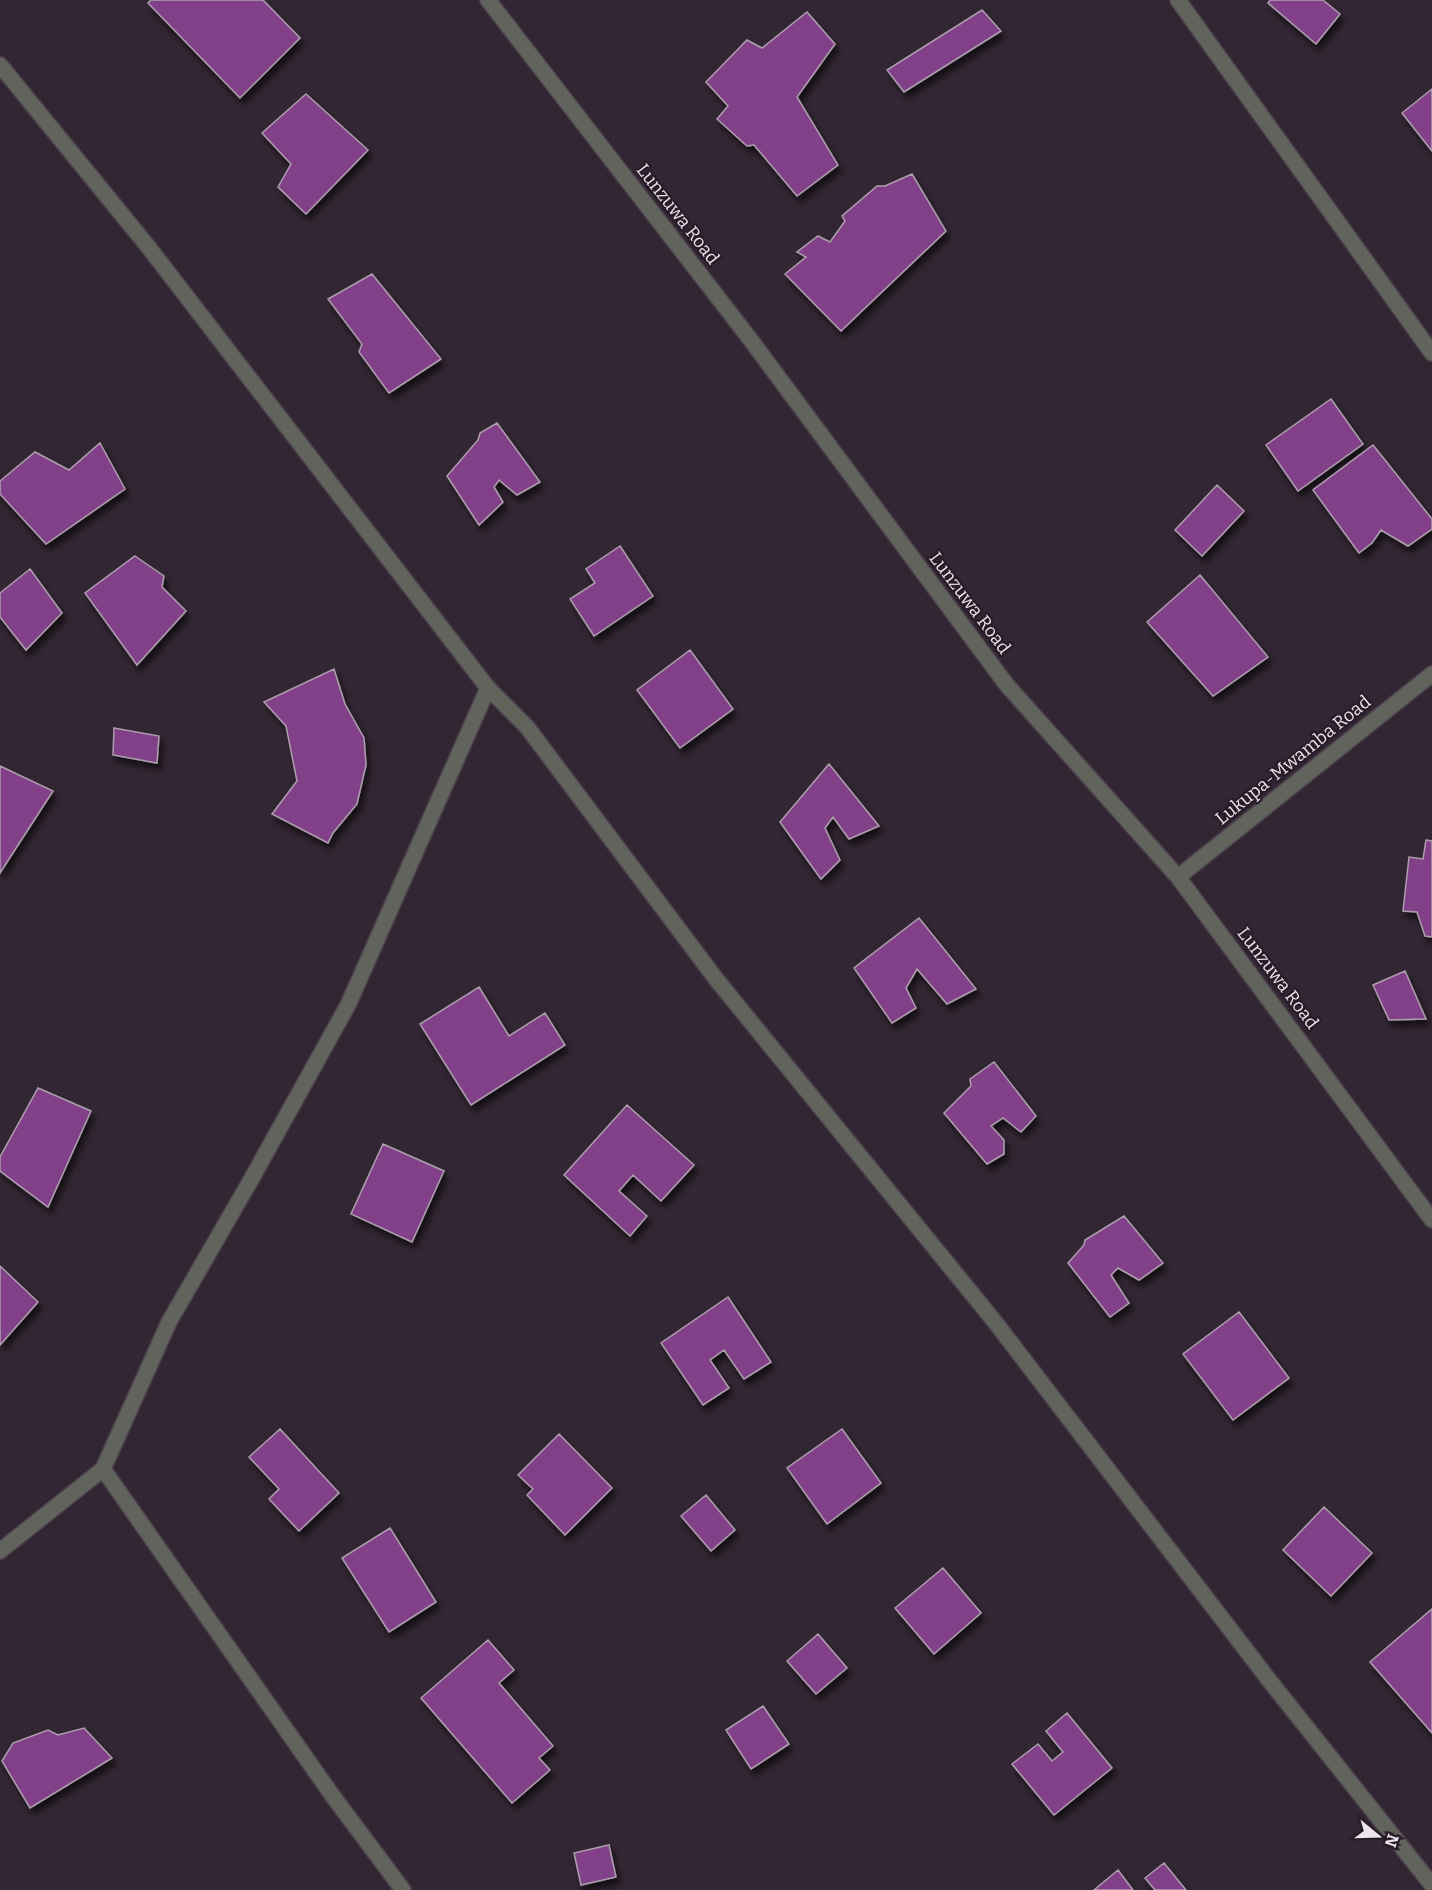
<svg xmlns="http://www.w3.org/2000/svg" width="1432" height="1890" font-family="Bitter,serif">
  <defs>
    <filter id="shadow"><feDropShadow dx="3.5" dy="6" stdDeviation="3" flood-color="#0009"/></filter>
  </defs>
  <rect width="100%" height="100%" fill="#322633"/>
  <path fill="#814187" stroke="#ad9eae" stroke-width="1.5" filter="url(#shadow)" d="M151 0H263L300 38 240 98 148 3Z
    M1270 0H1323L1340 14 1316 44 1268 3Z
    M982 10 1001 31 904 92 887 70Z
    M807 12 835 44 797 97 838 165 797 196 754 145 747 146 717 119 728 106 706 82 747 40 762 48Z
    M1432 89V151L1402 113Z
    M306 94 368 150 306 214 278 187 291 164 262 133Z
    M912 174 946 231 841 331 785 274 806 257 797 252 818 236 830 242 845 221 842 216 877 186H885Z
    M372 274 441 359 389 393 359 352 362 344 328 299Z
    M1331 399 1363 444 1298 491 1266 445Z
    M497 423 540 482 517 495 499 480 494 487 503 502 479 525 447 476 478 440 480 433Z
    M100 443 125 489 46 544 0 494V481L35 452 69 470Z
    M1373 445 1432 519V529L1408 546 1381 530 1372 543 1359 553 1313 490Z
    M1217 485 1244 511 1202 556 1175 530Z
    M620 546 653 596 594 636 570 599 595 583 586 569Z
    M135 556 164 576 162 587 186 611 137 665 85 593Z
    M30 569 62 613 26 650 0 617V593Z
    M1200 575 1268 657 1213 696 1147 622Z
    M690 650 733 709 680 748 637 690Z
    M334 669 345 704 364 738 366 765 357 804 333 833 328 843 272 814 297 781 286 726 264 702Z
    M114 728 159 736 157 763 113 755Z
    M829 764 879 826 849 839 833 817 825 828 840 860 821 879 780 822Z
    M0 766 53 791 0 873Z
    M1426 840 1432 841V937L1425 936 1417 912 1403 911 1409 857 1423 859Z
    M919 918 976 989 947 1004 917 969 906 988 916 1008 892 1023 854 968Z
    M1405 971 1426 1019 1389 1020 1373 985Z
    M479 987 509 1036 545 1013 565 1045 471 1105 420 1024Z
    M994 1062 1036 1116 1021 1132 1003 1118 991 1126 1004 1140V1154L987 1164 944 1113 971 1086 970 1079Z
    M38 1088 91 1111 48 1207 0 1171V1157Z
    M627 1105 694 1165 661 1201 633 1175 619 1191 647 1216 630 1236 564 1175Z
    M383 1144 444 1171 412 1242 351 1214Z
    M1124 1216 1163 1263 1139 1280 1118 1268 1111 1275 1129 1303 1110 1317 1068 1263 1084 1245 1085 1240Z
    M0 1266 38 1302 0 1345Z
    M728 1297 771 1362 744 1379 724 1350 710 1360 729 1388 703 1405 661 1343Z
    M1239 1312 1289 1378 1233 1420 1183 1354Z
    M280 1429 339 1493 299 1531 269 1499 279 1489 249 1457Z
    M842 1429 881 1483 827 1524 787 1468Z
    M559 1434 612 1488 565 1535 527 1495 533 1489 518 1475Z
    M706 1495 735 1530 711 1551 681 1516Z
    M1324 1507 1372 1553 1331 1596 1283 1550Z
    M390 1528 436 1602 389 1632 342 1558Z
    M943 1568 981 1613 934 1654 895 1608Z
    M1432 1609V1733L1370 1662Z
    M818 1634 847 1668 816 1694 787 1661Z
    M488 1640 514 1670 499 1683 553 1746 539 1758 550 1770 512 1803 421 1698Z
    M763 1706 789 1744 751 1769 726 1730Z
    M1067 1713 1112 1768 1054 1815 1012 1764 1038 1744 1052 1761 1063 1752 1046 1731Z
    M84 1728 112 1758 30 1808 2 1761 13 1743 48 1730 58 1735Z
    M609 1845 616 1877 581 1885 574 1853Z
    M1164 1863 1186 1890H1155L1145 1878Z
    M1118 1870 1133 1890H1094Z"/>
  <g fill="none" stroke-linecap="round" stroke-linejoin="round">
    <g stroke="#4c414d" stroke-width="18">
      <path id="minor" d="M1178 0 1432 353
        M0 1551 103 1469
        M403 1890 332 1795 103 1469 169 1322 252 1178 348 1005 488 688"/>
    </g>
    <g stroke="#4c414d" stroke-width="18">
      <path id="tertiary" d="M488 0 750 339 1006 684 1178 877 1432 1220
        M0 65 150 249 488 688 527 727 716 979 995 1322 1269 1680 1432 1885
        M1178 877 1432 674"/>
    </g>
    <use href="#minor" stroke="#61645c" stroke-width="15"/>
    <use href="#tertiary" stroke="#61645c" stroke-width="15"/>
  </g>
  <g text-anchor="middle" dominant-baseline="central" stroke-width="4.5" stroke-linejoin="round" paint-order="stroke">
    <g font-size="18" fill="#ede5ee" stroke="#281c29">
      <text transform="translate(678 214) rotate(52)">Lunzuwa Road</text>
      <text transform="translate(970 603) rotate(53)">Lunzuwa Road</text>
      <text transform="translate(1293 760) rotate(-39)">Lukupa-Mwamba Road</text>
      <text transform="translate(1278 978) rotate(53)">Lunzuwa Road</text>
    </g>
  </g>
  <g transform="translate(1378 1836) rotate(109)" stroke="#281c29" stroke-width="4.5" paint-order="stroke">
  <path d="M0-4.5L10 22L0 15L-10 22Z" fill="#ede5ee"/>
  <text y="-9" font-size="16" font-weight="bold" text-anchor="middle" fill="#ede5ee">N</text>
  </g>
</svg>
